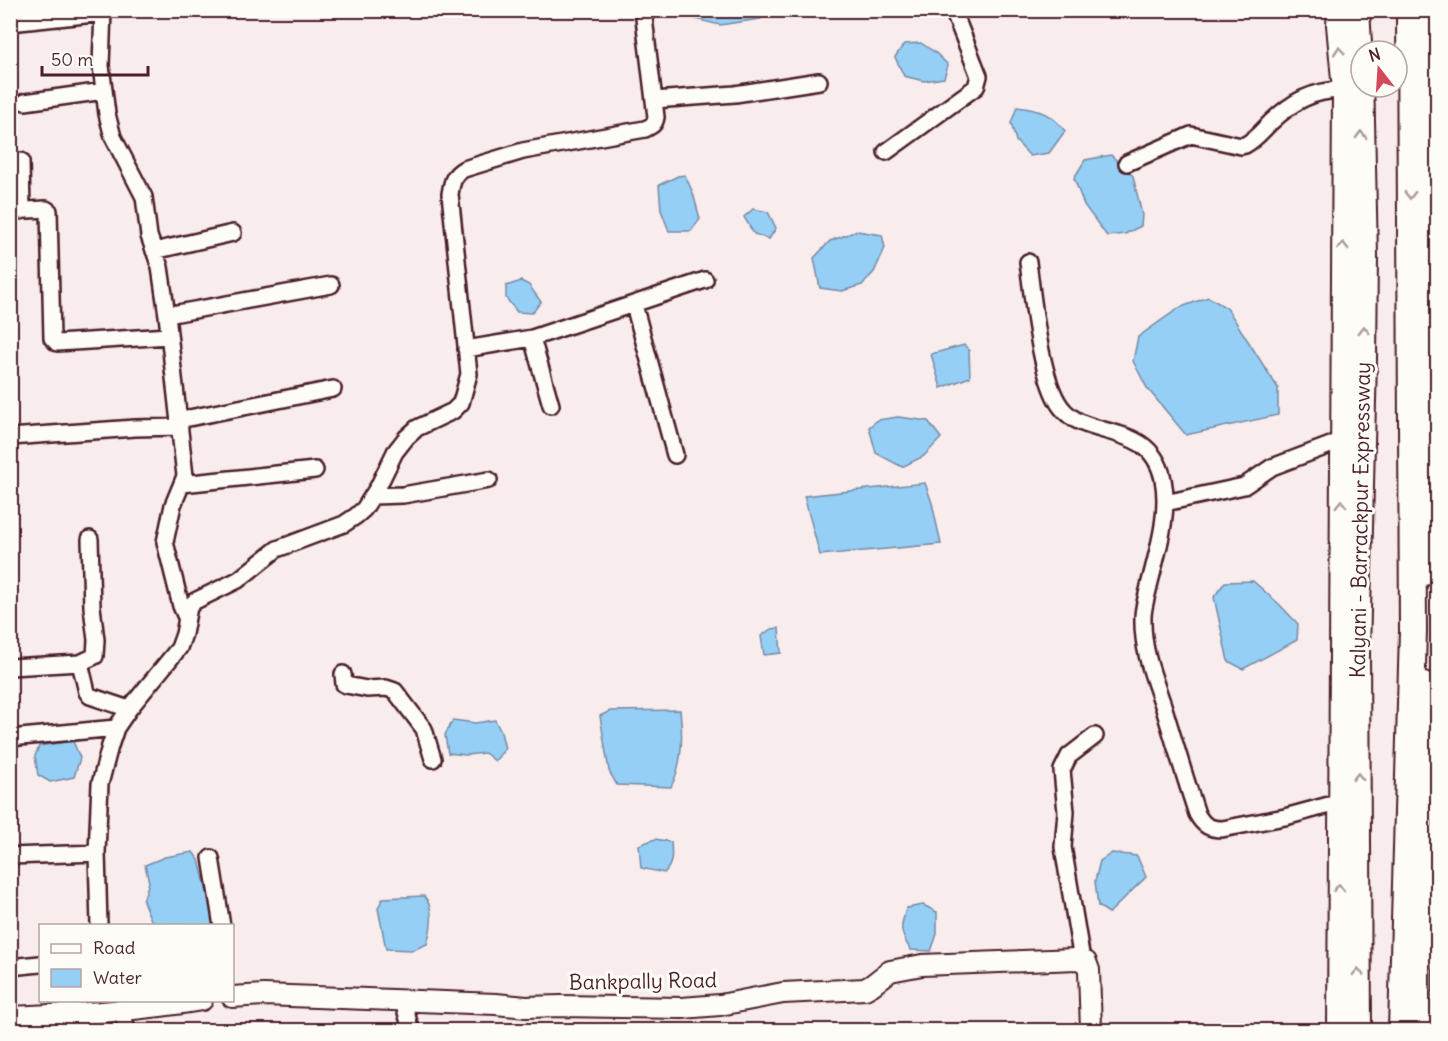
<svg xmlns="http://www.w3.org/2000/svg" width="1448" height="1041" font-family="Delius,sans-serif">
  <rect width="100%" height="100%" fill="#f8ecec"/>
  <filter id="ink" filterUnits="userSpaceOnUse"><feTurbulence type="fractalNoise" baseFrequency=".0167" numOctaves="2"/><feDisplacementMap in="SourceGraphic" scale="12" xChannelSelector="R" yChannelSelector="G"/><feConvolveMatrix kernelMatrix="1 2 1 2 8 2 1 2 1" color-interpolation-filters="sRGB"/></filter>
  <g filter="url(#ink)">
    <path fill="#95cff5" stroke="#7789a4" stroke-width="1.5" d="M690 11V10L774 11 760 19 720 25 691 18Z
      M921 43 936 53 948 65 944 78 924 81 904 76 895 57 904 44Z
      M1017 107C1040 110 1051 113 1065 131L1049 153 1030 156 1016 141 1011 123Z
      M1111 155 1133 176 1142 215 1141 226 1125 234 1107 236 1084 205 1074 178 1085 160Z
      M685 175 693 193 700 219 691 231H669L661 210 659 185 678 176Z
      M753 209 768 212 776 228 769 239 754 234 744 217Z
      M857 231 882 235 885 248 874 272 862 285 842 291 820 288 814 258 830 241Z
      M521 281 529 285 541 302 532 313 517 312 506 298V286Z
      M1208 297 1227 308 1278 388V415L1186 435 1147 388 1133 361 1138 337 1179 308Z
      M964 345 969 350 970 377 941 388 931 354Z
      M898 417 928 421 941 438 924 456 902 467 876 453 869 427 878 420Z
      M925 483 932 503 941 544 820 555 804 496Z
      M1253 581 1279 604 1298 624 1297 640 1243 669 1228 661 1214 597 1225 582Z
      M779 628 781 653 764 655 761 636 771 629Z
      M680 710C683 735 683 763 671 787L617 785 609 771 600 716 610 711Z
      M453 720 475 723 495 720 501 732 505 749 495 761 485 753 466 755 448 753 445 735Z
      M73 741 80 758 74 777 50 782 38 775 35 756 39 746Z
      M655 839 671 842C672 854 673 865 664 873L641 868 639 845Z
      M193 852 199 860 215 925H153L143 901 149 882 145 865 165 857Z
      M1112 853 1137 856 1146 877 1109 913 1098 906 1095 881 1100 861Z
      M424 896C435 908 431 930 427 944L413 950 386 949 378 908 383 898Z
      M923 905 937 912V934L931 951 911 950C900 934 899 927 907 908Z"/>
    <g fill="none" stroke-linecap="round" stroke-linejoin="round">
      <g stroke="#4a1f2b" stroke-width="20">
        <path id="minor" d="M103 10 101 66 107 114 113 137 144 197 149 236 160 267 167 315 185 476 173 505 165 542 181 606 186 617
          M10 23 104 13
          M654 100 735 94 819 81
          M25 102 104 91
          M886 152 976 87 979 76 953 10
          M21 161 22 211
          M1127 163 1191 135 1241 146 1245 145C1255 140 1262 131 1270 123 1292 102 1312 90 1343 90
          M10 211 46 209 49 211 52 338 57 343 169 336
          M154 251 233 233
          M1028 262C1033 299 1040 379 1061 407 1087 442 1150 419 1163 479 1170 514 1157 553 1149 586 1147 596 1143 607 1143 617 1142 649 1153 676 1163 705 1174 741 1185 778 1197 814 1203 825 1209 829 1222 829L1285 817 1329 805H1340
          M634 305 675 455
          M167 315 331 285
          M532 338 551 405
          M466 349 532 338 705 280
          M179 420 333 389
          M10 437 135 428 180 427
          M182 484 315 470
          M372 496 403 495 489 480
          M1165 503 1244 486 1272 467 1341 441
          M80 663 95 656 96 640 92 607 90 539
          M10 667 80 663 87 692 90 696 129 709
          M343 674 344 684 346 685 367 689 386 688 395 691 424 729 433 759
          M10 738 116 728
          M10 856 97 853
          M211 858 222 926
          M99 926 97 853 99 806 100 784 110 746 116 728 129 709 179 648 184 634 189 607 195 601 238 580 277 549 344 524 356 516 364 509 378 487 395 452 406 438 417 428 453 411 461 403 469 374 450 194C452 182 453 175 464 169L523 151 645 129C652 126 655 124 656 117L643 10
          M1082 960 1063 847 1066 812 1062 770 1069 756 1095 736
          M10 967 40 964
          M403 1001 411 1030
          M122 1010 127 1030
          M1421 1025 1438 1024"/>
      </g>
      <g stroke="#4a1f2b" stroke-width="24">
        <path id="tertiary" d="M1338 10 1337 25 1343 90 1338 1030
          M1425 575 1429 10
          M232 997 264 995 496 1004 526 1007 561 1006 682 1008 720 1005 783 993 865 989 872 985 890 971 922 965 1077 959 1086 962 1089 970 1091 1030
          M10 1017C74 1014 139 1011 202 1000
          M1421 1030 1424 682"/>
      </g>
      <g stroke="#4a1f2b" stroke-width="30">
        <path id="trunk" d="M1356 10 1360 76 1364 256 1363 359 1356 653 1358 1030
          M1402 1030 1413 631 1410 10"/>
      </g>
      <use href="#minor" stroke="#fdfcf7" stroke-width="15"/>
      <use href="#tertiary" stroke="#fdfcf7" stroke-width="20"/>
      <use href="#trunk" stroke="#fdfcf7" stroke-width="26"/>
    </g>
    <defs><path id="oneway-chevron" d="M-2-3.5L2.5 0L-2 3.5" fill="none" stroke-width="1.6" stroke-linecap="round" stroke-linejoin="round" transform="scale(1.5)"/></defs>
    <g stroke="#ac999b">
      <use href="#oneway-chevron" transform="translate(1339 51) rotate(-95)"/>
      <use href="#oneway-chevron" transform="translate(1361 135) rotate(-91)"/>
      <use href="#oneway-chevron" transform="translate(1410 195) rotate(90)"/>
      <use href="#oneway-chevron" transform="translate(1343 246) rotate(-90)"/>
      <use href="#oneway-chevron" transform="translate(1364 330) rotate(-90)"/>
      <use href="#oneway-chevron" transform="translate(1341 504) rotate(-90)"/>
      <use href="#oneway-chevron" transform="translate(1358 777) rotate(-91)"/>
      <use href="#oneway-chevron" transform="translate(1339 888) rotate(-89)"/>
      <use href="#oneway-chevron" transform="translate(1358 972) rotate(-90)"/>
    </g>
  </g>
  <g text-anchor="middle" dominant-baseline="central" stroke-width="6" stroke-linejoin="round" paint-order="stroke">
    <g font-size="21" fill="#4a1f2b" stroke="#fdfcf7">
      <text transform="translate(1360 520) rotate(-89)">Kalyani - Barrackpur Expressway</text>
      <text transform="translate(643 981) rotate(-1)">Bankpally Road</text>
    </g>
  </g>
  <rect width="1448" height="1041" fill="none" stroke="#fdfcf7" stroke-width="36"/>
  <rect x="18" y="18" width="1412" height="1005" fill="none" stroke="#4a1f2b" stroke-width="2" filter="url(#ink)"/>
  <rect x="39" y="924" width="195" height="78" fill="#fdfcf7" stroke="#b5a4a5" stroke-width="1.5"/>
  <rect x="51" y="944" width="30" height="9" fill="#fdfcf7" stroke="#b5a4a5" stroke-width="1.5"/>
  <text x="93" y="954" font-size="18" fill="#4a1f2b">Road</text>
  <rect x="51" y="969" width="30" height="18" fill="#95cff5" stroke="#b5a4a5" stroke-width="1.5"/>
  <text x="93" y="984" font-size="18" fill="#4a1f2b">Water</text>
  <g transform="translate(1379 69) rotate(343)"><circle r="28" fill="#fdfcf7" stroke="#b5a4a5" stroke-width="1.5"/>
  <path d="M0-4.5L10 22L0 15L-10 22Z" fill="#d1495b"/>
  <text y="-9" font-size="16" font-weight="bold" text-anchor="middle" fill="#4a1f2b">N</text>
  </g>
  <path d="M42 66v9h106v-9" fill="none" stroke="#4a1f2b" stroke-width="3"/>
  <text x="51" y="66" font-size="18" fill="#4a1f2b" stroke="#fdfcf7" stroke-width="4.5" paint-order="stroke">50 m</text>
</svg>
